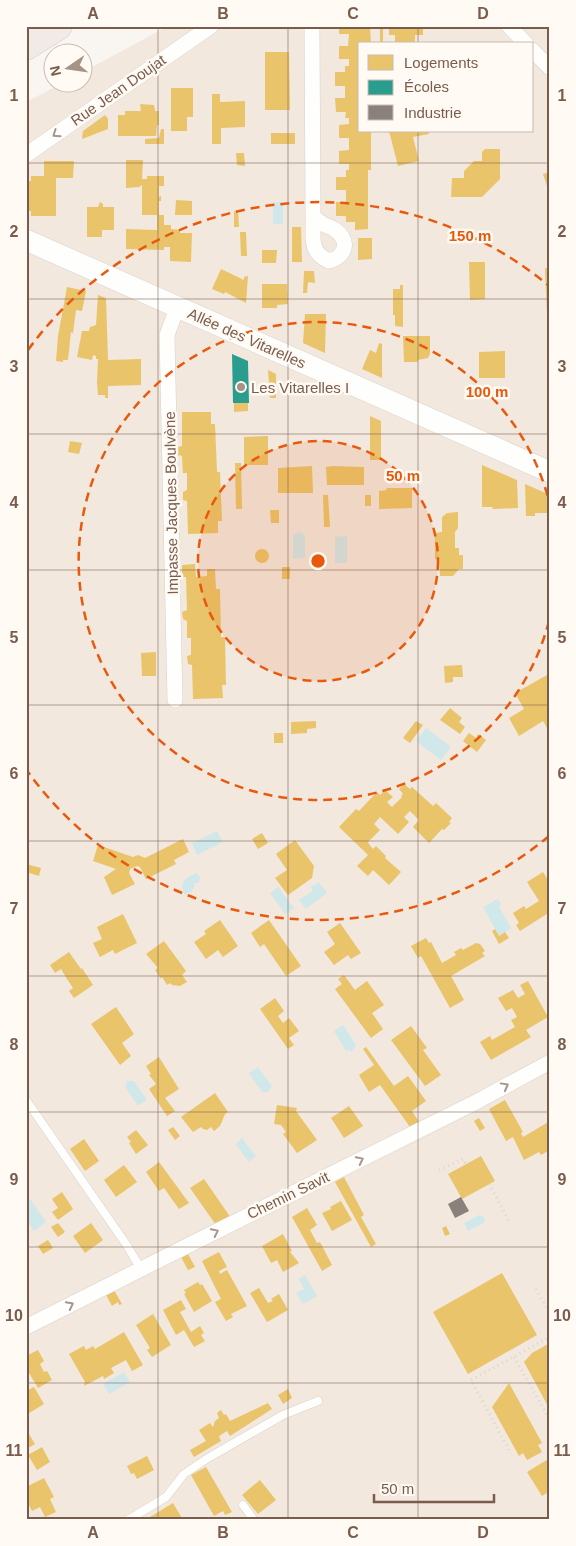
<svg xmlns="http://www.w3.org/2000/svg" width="576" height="1546" font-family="Helvetica,sans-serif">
  <rect width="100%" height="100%" fill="#f9f5f0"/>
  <path fill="#f2e8de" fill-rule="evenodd" d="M168 26H550V1520H26V102L63 83 82 82 83 72ZM360 44H532V131H360Z"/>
  <path fill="#d0e8ea" d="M273 202H283V224H273Z
    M299 532 305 535V558L293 559V535Z
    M347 536V563H335V537Z
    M426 728 451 747 441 760 416 741Z
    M217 831 223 842 197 855 192 843Z
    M196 873 200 877 199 883H195L192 891 185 895C178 881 185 879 196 873Z
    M319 882 327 893 306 909 299 900 313 891 311 887Z
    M278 887 294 908 285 914 270 893Z
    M498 899 501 904 499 907 511 928 499 936 483 907Z
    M343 1025 356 1045 352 1052 348 1050 346 1051 334 1031Z
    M258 1067 272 1086 268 1092H262L249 1073Z
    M127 1081H134L147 1100 138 1106 125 1087Z
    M242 1137 246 1144 256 1156 249 1162 236 1145Z
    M30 1199 46 1222 34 1231 26 1219V1201Z
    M479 1215 485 1218 484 1223 468 1231 464 1223Z
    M305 1275 317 1296 303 1304 296 1293 304 1289 299 1279Z
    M124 1372 130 1382 109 1394 103 1384Z"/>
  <path fill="#e9c46a" d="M339 26H370L371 44H360V131H371V170H368V229L355 230V222H346V216H336V202H346V190H336V177H346V170H349V164H339V151L349 150V138H339V125L349 124V118H345L346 112H336L335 98H345V86H335V72H345V66H349V59H339V46H348L349 34H339Z
    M380 26H383V42H380Z
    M389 26H423V35H415V44H395V35H389Z
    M265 52H289L290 110H265Z
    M171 88H193V117H187V131H171Z
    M212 94H220V102L245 101V127L221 128V144H212Z
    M140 104 154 105 155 111H159V125H157L156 136H118V115H125V111H141Z
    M105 115 108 119V129L82 139 83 131Z
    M161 129H164V144H145V139L159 138Z
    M389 131H428L429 134 413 137 419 161 398 166Z
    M271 133H295V144H271Z
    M485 149H500V179L482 197H451L452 178H464V171L474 161H482V152Z
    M236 153H244L245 166 237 165Z
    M126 160H143L142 179H147V176H164V186H159V197L161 196V201H159V215H142V185L139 187 126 188Z
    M44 161H74L73 178H56V216H31V211H26V181H31V176H44Z
    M550 172V192H549L543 174Z
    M176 200 192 201V215H175Z
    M100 202 103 204V207H114V230H102V237H87V207H98Z
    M234 211H238L239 227H234Z
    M157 215H164V225H171V229L180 230V233H192L191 262 170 261V247H164V250L126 249V229L157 230Z
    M292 227H301L302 262H292Z
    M240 232H246L247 256H241Z
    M358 238H372V259L358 260Z
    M262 250H277L276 263H262Z
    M469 262H485V299L470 300Z
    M545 268 550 269V315H547Z
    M221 269 244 280V277L248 276 246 303 225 292 224 294 212 289Z
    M304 271H314L315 283 308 282 307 293H303Z
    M262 284H287L288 304 277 305V308H262Z
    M400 285H403V327L395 326V315H393V289H400Z
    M67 287 86 291 82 311 76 310 73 333 71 332 68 360H63V362L56 361 58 336Z
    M98 295 106 298 108 360 141 359V385L108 386V398H105V395H98L97 383 98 359H96V356L93 355 92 360 77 357 82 331H89L90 327 96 325Z
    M305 314H326L325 353 303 343Z
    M403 336H430V354L428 358 418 360V362H404Z
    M379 343 382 344V378L362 369 370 350 376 353Z
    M505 351V378H479V352Z
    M268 370 276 374V398H270Z
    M234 403H248V411L234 412Z
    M182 412H211V424H215L217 472H220L222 521H218V533L188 534 187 501 183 500V492L187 490V473H183L182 456 178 455V447L182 446Z
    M370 416 381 421V460H370Z
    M268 436V465H244V437Z
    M70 441 82 443 79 454 68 452Z
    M235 463H241L242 509H236Z
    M482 465 517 480 518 508 492 509 493 507H482Z
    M312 466 313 493H278V468Z
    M333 466 364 467V485H327L326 467Z
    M525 484 550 495V513H535V516H526Z
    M386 488H412V508L379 509V491L387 490Z
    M323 495H328L330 527H324Z
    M365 495H371V506H365Z
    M270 510H279V523H271Z
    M458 512V528L455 532V548H459V555H463V569H459L453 576H440L439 559H435V533L442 532V517L447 513Z
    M255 556a7 7 0 1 1 14 0a7 7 0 1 1-14 0Z
    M195 564 196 577 207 576V569H215L216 589H220L221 637H225L226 685H222L223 698 193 699 192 665 188 664 187 656 191 655V638H187V621L183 619 182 612 187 610 186 577H182V565Z
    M282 567H290V579H282Z
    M156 652V676H142L141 653Z
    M462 665 463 677H453V682L445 683 444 666Z
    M547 675 550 680V733L543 721 519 736 509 718 524 709 515 693Z
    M450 708 462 718 459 722 465 727 460 734 440 720Z
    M316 721V728L307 729V733L291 734V722Z
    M416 721 423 725 410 743 403 738Z
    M274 733H283V743H274Z
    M469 733 476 738 478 734 486 740 477 752 463 741Z
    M404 784 410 789 412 787 433 806 436 803 452 818 449 822 451 823 444 830 442 829 429 843 413 827 419 820 410 811 404 817 409 822 398 834 380 817 374 824 380 830 368 842 369 844 373 849 376 846 386 856 385 858 401 872 389 885 373 870 368 876 357 866 368 855 339 827 356 809 359 811 377 792 380 795 385 790 393 797 387 802 392 807 402 797 401 796 403 794 399 789Z
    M262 833 268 843 258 849 252 839Z
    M183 839 189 852 174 860 176 864 146 879 140 867 137 866 130 869 129 873 135 884 112 895 104 877 116 869 93 861 98 845 133 857 138 855 145 858Z
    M295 840 314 866 312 878 288 895 275 878 287 870 276 854Z
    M26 864 41 868 39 876 29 873 26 880Z
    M543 872 550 883V912L520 931 516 925 519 923 513 913 524 906 526 909 539 901 527 882Z
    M123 914 137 943 115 954 113 950 100 957 93 943 102 939 97 927Z
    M220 920 238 946 223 957 218 950 206 959 194 942 206 934 204 931Z
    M269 920 301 966 286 976 264 944 260 947 251 933Z
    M340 923 361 953 351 959 348 955 334 965 324 952 335 944 327 932Z
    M495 929 499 936 505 932 509 938 499 944 492 931Z
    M426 938 429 943 431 942 442 963 456 955 454 952 461 948 463 950 476 943 480 944 485 951 482 953 485 956 451 976 464 1000 450 1008 421 956 418 958 411 946Z
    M164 941 186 971 182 975 187 982 180 986 172 985 170 983 167 985 162 977 161 979 155 970 158 968 146 954Z
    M69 952 81 969 82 968 93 985 74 998 69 991 73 988 67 979 61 969 55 973 50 965Z
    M344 975 355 990 367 981 384 1005 372 1013 383 1029 371 1038 335 989 342 984 338 979Z
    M528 981 548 1017 526 1030 531 1037 491 1060 480 1042 490 1036 492 1040 515 1027 511 1020 517 1017 512 1008 506 1011 498 998 513 990 518 998 525 994 520 985Z
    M275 998 284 1011 278 1016 283 1023 289 1018 299 1031 289 1038 294 1045 288 1049 260 1009Z
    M116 1007 134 1034 122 1043 131 1056 120 1065 91 1024Z
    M411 1026 427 1048 423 1050 441 1075 425 1086 391 1040Z
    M366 1047 394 1086 408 1076 426 1101 412 1111 419 1122 410 1127 380 1085 369 1092 359 1075 374 1065 363 1049Z
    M159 1057 179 1089 165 1098 175 1111 167 1116 149 1089 156 1084 149 1075 151 1074 146 1066Z
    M215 1093 228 1112 225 1114 220 1126 214 1131 211 1127 207 1130 203 1129 201 1127 193 1132 181 1117Z
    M505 1100 523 1132 521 1133 523 1137 550 1121V1150L541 1155 539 1152 524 1160 513 1137 506 1141 489 1109Z
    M277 1105 297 1108 296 1111 317 1140 297 1153 283 1134 286 1132 281 1125 274 1124Z
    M349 1106 363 1126 344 1138 331 1118Z
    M479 1118 485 1128 480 1131 474 1121Z
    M173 1127 180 1136 175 1140 168 1130Z
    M136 1130 148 1145 136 1154 129 1143 131 1142 127 1137Z
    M84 1139 99 1161 85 1171 70 1149Z
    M481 1156 495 1181 462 1199 448 1174Z
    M159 1162 189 1203 179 1209 164 1188 159 1191 146 1172Z
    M124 1165 137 1182 116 1197 104 1180Z
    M344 1177 364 1215 361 1217 376 1244 371 1247 335 1182Z
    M204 1179 231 1218 216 1225 190 1188Z
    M62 1192 73 1209 58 1220 52 1212 58 1208 52 1199Z
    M341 1201 352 1220 332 1231 322 1213 331 1209 330 1207Z
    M307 1208 317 1225 310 1230 317 1243 320 1242 332 1265 322 1271 292 1217Z
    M58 1223 65 1232 58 1237 51 1227Z
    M91 1223 103 1240 85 1253 73 1236Z
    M446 1226 450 1234 445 1236 442 1228Z
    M283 1234 292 1251 290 1252 299 1263 283 1272 277 1260 271 1263 262 1246Z
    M48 1240 53 1248 43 1254 38 1246Z
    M219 1252 227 1267 219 1271 220 1274 227 1270 247 1306 231 1314 233 1317 226 1321 215 1302 221 1299 202 1261Z
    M188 1254 195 1267 188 1270 181 1257Z
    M502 1273 537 1335 468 1374 433 1312Z
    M198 1282 200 1285 202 1284 212 1301 194 1312 184 1294 186 1293 184 1290Z
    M259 1288 268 1303 273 1301 271 1299 279 1294 288 1310 267 1322 250 1293Z
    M114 1290 122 1304 119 1305 118 1302 112 1306 106 1295Z
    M181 1300 186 1309 180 1312 191 1332 200 1326 204 1333 201 1335 205 1341 194 1347 184 1330 176 1335 163 1310Z
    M153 1314 171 1345 152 1357 147 1350 150 1348 136 1325Z
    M124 1332 143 1365 132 1371 126 1360 111 1368 114 1373 104 1379 103 1376 84 1386 85 1382 69 1354 84 1346 86 1350 93 1346 95 1349Z
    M550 1343 548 1351 550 1410 524 1362 532 1353Z
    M38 1350 44 1361 40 1364 44 1372 47 1371 52 1380 38 1388 26 1368V1356Z
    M509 1383 542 1443 538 1445 542 1452 527 1460 523 1453 519 1456 492 1407Z
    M34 1387 44 1404 26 1415V1391Z
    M288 1389 292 1398 283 1404 278 1395Z
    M268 1403 272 1409 230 1436 227 1431 219 1436 221 1441 194 1457 190 1450 206 1441 199 1430 210 1423 213 1427 215 1421 219 1418 217 1413 221 1410 224 1415 226 1414 230 1421Z
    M26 1429 35 1444 26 1449Z
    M42 1447 50 1462 37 1470 28 1455Z
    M147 1456 154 1470 137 1479 134 1473 131 1474 127 1466Z
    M550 1458V1491L542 1496 527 1472Z
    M206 1467 232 1512 225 1515 223 1511 214 1516 191 1475Z
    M44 1478 54 1497 50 1499 56 1512 45 1517 40 1507 32 1511 28 1503 26 1504V1487Z
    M260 1480 276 1500 258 1514 242 1495Z
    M173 1503 183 1520H145Z"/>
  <path fill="#2a9d8f" d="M232 354 248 361 249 403H233Z"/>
  <path fill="#8a817c" d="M461 1197 469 1211 455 1218 448 1204Z"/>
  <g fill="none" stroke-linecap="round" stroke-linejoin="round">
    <g stroke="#d7d1cb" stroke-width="9">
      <path id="service" d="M26 1100 126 1244 141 1269
        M243 1505 254 1520
        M128 1520 166 1497 184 1474 208 1458 283 1415 318 1401"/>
    </g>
    <g stroke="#d7d1cb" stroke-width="16">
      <path id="minor" d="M312 26 313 217C314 236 308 252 329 261 347 256 350 240 334 229 331 227 326 226 323 224 320 222 316 219 313 217
        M509 26 526 44
        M532 50 550 68
        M26 155 211 26
        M175 700 167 335 177 308
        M26 1327 201 1239 476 1102 550 1062"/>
    </g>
    <g stroke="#d9d2cb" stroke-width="22">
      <path id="secondary" d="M26 240 550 472"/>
    </g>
    <g stroke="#dad1cc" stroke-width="29">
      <path id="motorway" d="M26 46 58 26"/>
    </g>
    <path stroke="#dcd5d0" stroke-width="3" stroke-dasharray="1 4" stroke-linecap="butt" d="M439 1170 463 1159 466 1164
      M489 1184 510 1223
      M536 1289 550 1314
      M514 1357 550 1420
      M509 1450 471 1380 550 1337"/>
    <use href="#service" stroke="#fefefd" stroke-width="8"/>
    <use href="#minor" stroke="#fefefd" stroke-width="15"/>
    <use href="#secondary" stroke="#fefefd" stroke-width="21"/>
    <use href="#motorway" stroke="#f2eae7" stroke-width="28"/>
  </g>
  <defs><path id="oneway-chevron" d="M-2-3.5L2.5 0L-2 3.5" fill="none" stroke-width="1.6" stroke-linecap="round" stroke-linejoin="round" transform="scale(1.25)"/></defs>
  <g stroke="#a8958b">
    <use href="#oneway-chevron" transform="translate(56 134) rotate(145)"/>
    <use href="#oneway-chevron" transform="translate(505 1086) rotate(-29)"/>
    <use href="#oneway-chevron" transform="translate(360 1160) rotate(-26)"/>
    <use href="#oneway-chevron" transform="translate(215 1232) rotate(-26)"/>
    <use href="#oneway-chevron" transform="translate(70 1305) rotate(-27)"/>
  </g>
  <path fill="none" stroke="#7a5c4d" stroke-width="1" stroke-opacity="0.55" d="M158 26V1520M288 26V1520M418 26V44M418 131V1520M26 163H550M26 299H550M26 434H550M26 570H550M26 705H550M26 841H550M26 976H550M26 1112H550M26 1247H550M26 1383H550"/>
  <circle cx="318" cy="561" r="120" fill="#e8590c" fill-opacity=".12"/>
  <g fill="none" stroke="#e8590c" stroke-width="2.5" stroke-dasharray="9 6">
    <circle cx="318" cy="561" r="120"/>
    <path d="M549 621A239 239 0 1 1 549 501"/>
    <path d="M549 836A359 359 0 0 1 28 772M28 350A359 359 0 0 1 549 286"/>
  </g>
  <circle fill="#a69286" stroke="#fffaf3" stroke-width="2" cx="241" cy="387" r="5"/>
  <g text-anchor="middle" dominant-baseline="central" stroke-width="5" stroke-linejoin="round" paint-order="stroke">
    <g font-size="15" fill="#7a5c4d" stroke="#fffaf3">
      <text transform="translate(118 90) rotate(-35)">Rue Jean Doujat</text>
      <text transform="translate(247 338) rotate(24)">Allée des Vitarelles</text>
      <text transform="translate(171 503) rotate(-91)">Impasse Jacques Boulvène</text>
      <text transform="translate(288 1195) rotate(-26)">Chemin Savit</text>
    </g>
    <g font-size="15" fill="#7a5c4d" stroke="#fffaf3" text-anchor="start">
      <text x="251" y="387">Les Vitarelles I</text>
    </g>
  </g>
  <circle cx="318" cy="561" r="8" fill="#e8590c" stroke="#fffaf3" stroke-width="2.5"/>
  <g font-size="15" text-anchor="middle" font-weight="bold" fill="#e8590c" stroke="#fffaf3" stroke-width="5" stroke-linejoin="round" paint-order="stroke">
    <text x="470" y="241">150 m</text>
    <text x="487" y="397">100 m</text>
    <text x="403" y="481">50 m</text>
  </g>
  <rect width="576" height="1546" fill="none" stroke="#fffaf3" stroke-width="55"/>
  <rect x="358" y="42" width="175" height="90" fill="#fffaf3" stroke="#cabbb1"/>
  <rect x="368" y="55" width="25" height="15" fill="#e9c46a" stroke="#cabbb1"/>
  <text x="404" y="68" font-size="15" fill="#7a5c4d">Logements</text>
  <rect x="368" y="80" width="25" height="15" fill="#2a9d8f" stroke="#cabbb1"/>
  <text x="404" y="92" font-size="15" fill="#7a5c4d">Écoles</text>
  <rect x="368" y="105" width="25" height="15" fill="#8a817c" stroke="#cabbb1"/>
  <text x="404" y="118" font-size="15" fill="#7a5c4d">Industrie</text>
  <g transform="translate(68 68) rotate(257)"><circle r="24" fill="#fffaf3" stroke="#cabbb1"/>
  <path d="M0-4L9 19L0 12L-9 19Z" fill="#a69286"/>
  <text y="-8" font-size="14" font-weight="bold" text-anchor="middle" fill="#7a5c4d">N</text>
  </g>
  <path d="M374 1494v8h120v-8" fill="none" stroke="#7a5c4d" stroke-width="2.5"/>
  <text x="381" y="1494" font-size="15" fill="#7a5c4d" stroke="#fffaf3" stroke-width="4" paint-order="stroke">50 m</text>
  <rect x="28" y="28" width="520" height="1490" fill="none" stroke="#7a5c4d" stroke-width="2"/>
  <g font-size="16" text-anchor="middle" font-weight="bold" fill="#7a5c4d">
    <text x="93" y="19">A</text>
    <text x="223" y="19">B</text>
    <text x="353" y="19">C</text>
    <text x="483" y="19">D</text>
    <text x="14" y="101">1</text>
    <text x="562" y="101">1</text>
    <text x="14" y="237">2</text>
    <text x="562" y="237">2</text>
    <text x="14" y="372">3</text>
    <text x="562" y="372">3</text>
    <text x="14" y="508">4</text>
    <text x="562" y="508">4</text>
    <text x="14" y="643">5</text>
    <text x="562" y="643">5</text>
    <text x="14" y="779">6</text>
    <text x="562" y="779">6</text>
    <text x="14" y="914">7</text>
    <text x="562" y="914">7</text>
    <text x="14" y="1050">8</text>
    <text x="562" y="1050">8</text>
    <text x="14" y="1185">9</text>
    <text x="562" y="1185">9</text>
    <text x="14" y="1321">10</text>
    <text x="562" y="1321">10</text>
    <text x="14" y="1456">11</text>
    <text x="562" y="1456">11</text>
    <text x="93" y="1538">A</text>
    <text x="223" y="1538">B</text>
    <text x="353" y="1538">C</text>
    <text x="483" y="1538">D</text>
  </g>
</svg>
